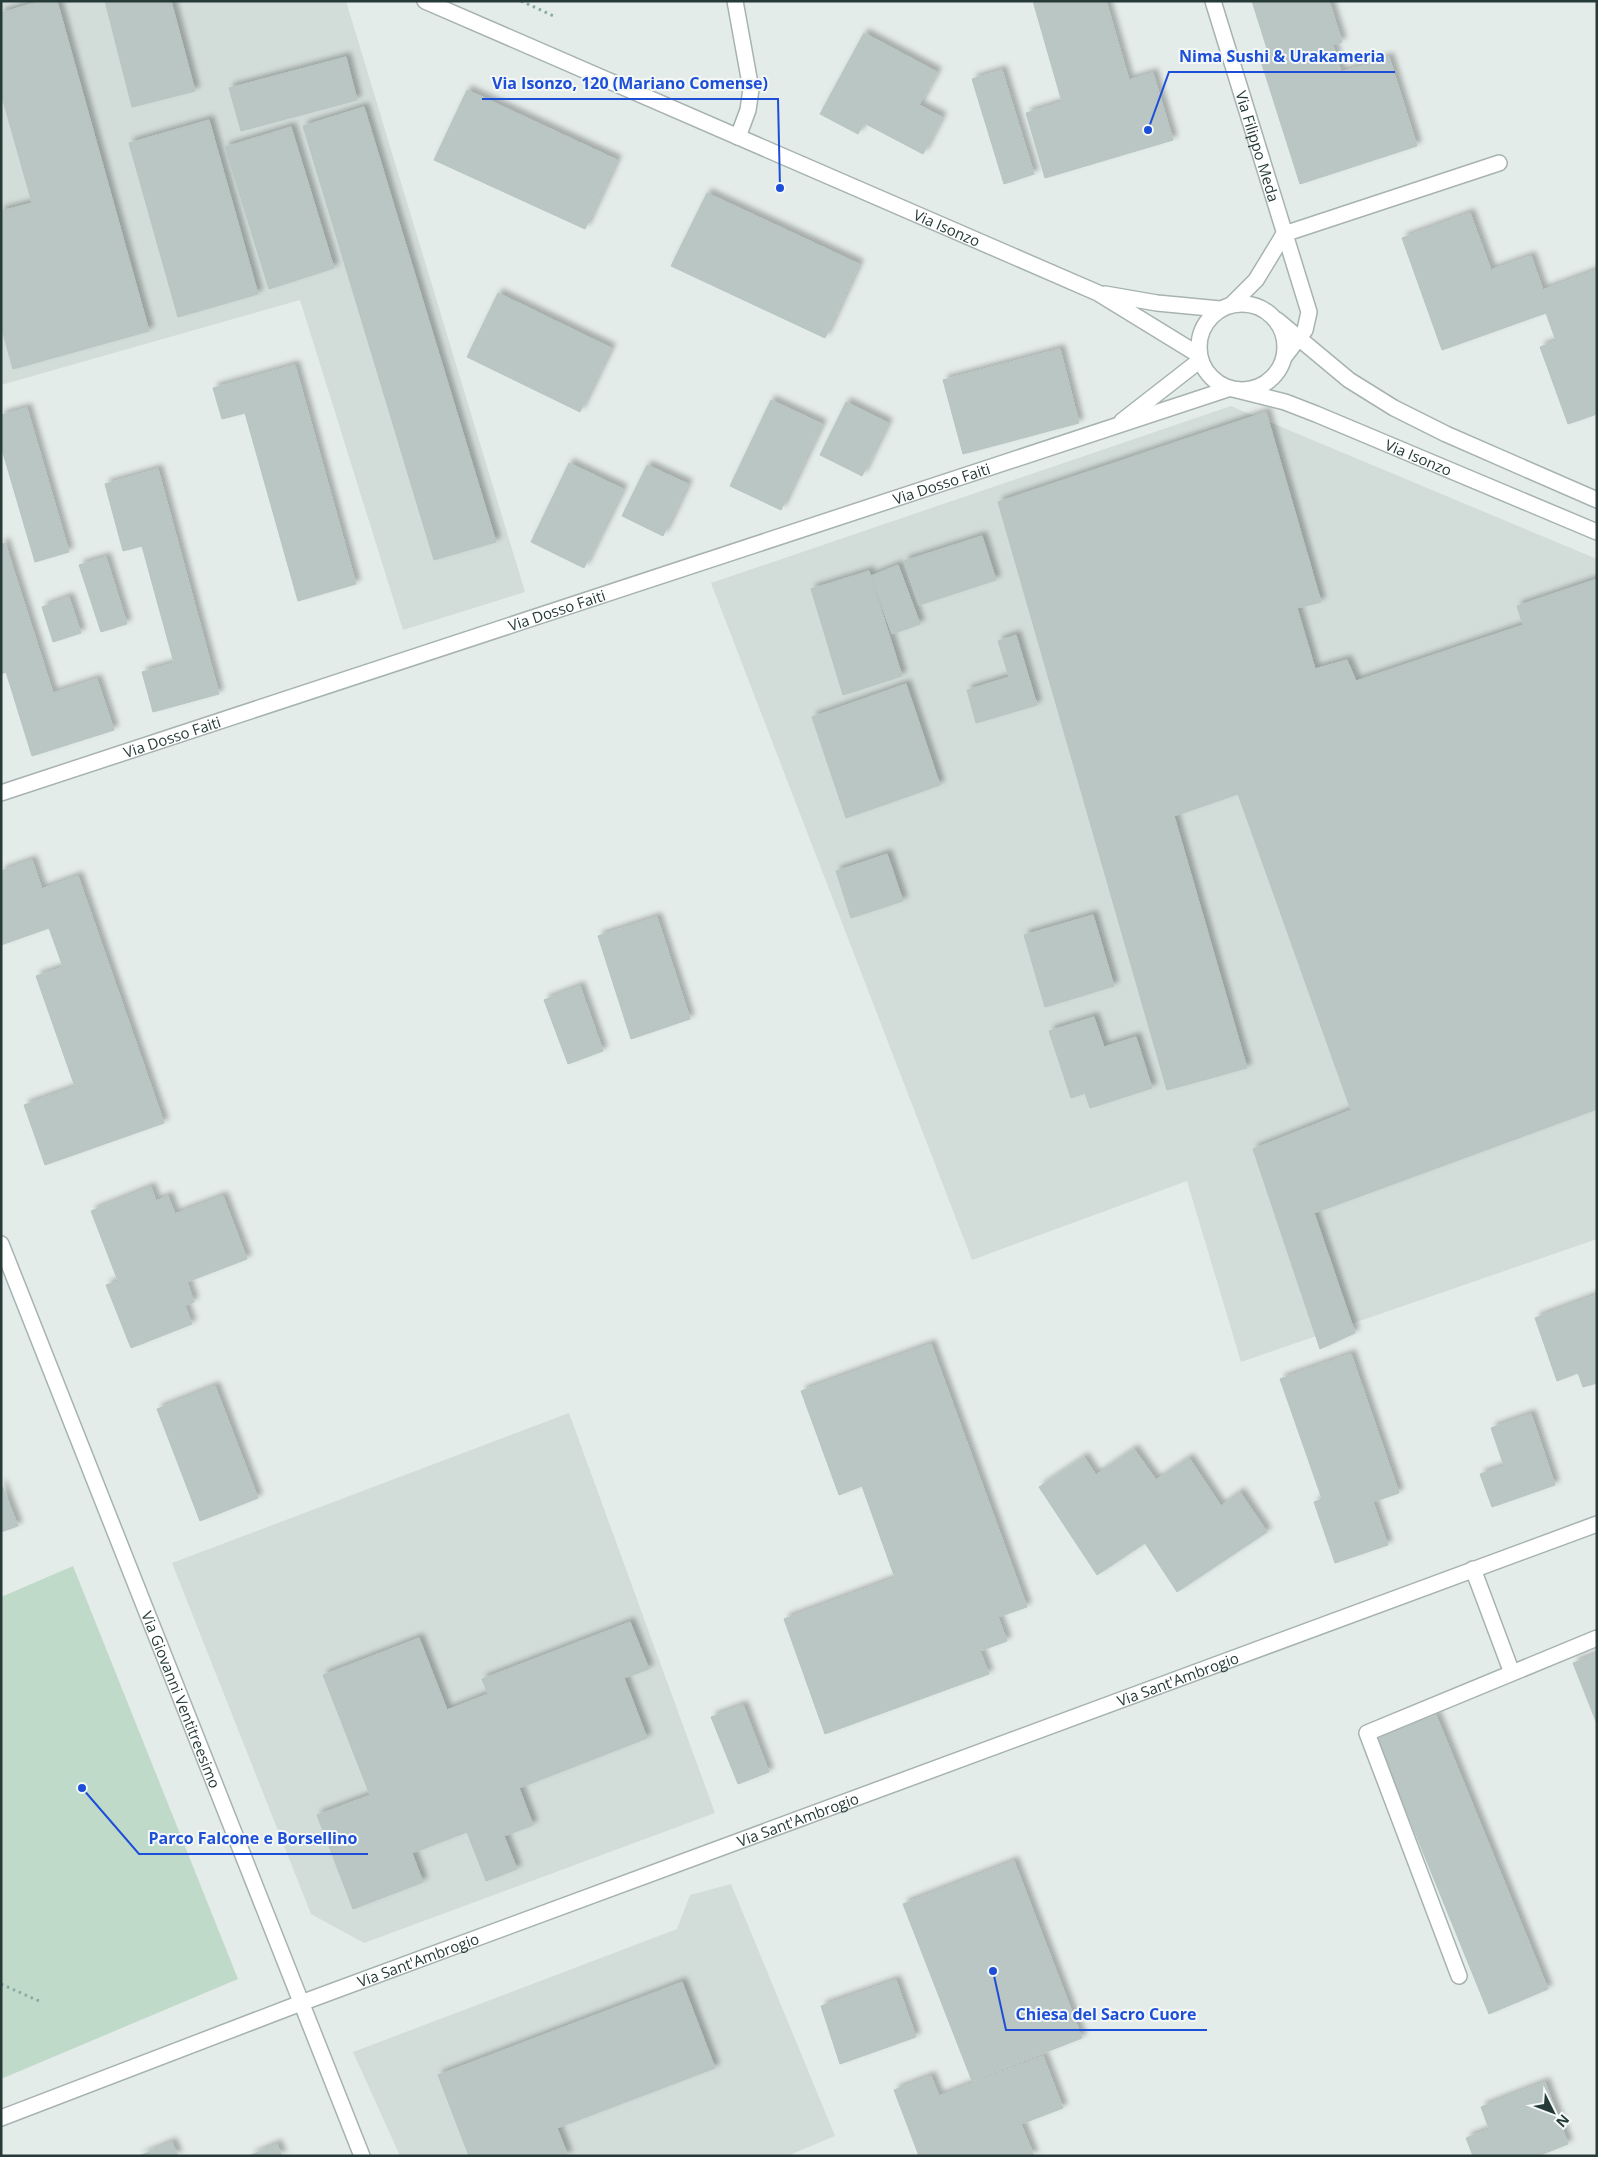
<svg xmlns="http://www.w3.org/2000/svg" width="1598" height="2157" font-family="'Open Sans',sans-serif">
  <defs>
    <filter id="shadow"><feDropShadow dx="4.5" dy="-4.5" stdDeviation="2.5" flood-color="#0004"/></filter>
  </defs>
  <rect width="100%" height="100%" fill="#e4ece9"/>
  <path fill="#d2dcd8" d="M1 1H346L525 592 403 630 300 300 1 385Z
    M1231 406 1597 559V1239L1241 1362 1187 1181 972 1260 711 583Z
    M569 1413 715 1813 364 1943 311 1914 172 1563Z
    M731 1884 835 2136 787 2156H400L353 2052 677 1929 690 1895Z"/>
  <path fill="#c0daca" d="M73 1566 238 1979 1 2079V1597Z"/>
  <path fill="#bac6c3" stroke="#b7c5c1" filter="url(#shadow)" d="M41 1H57L149 331 13 369 1 326V211L32 203 1 93V13Z
    M105 1H171L195 91 132 107Z
    M1033 1H1106L1129 80 1153 73 1173 140 1045 178 1026 113 1062 102Z
    M1252 1H1329L1342 42 1333 45 1341 72 1389 57 1417 146 1300 184 1260 58 1269 55Z
    M864 33 937 72 919 105 942 117 923 154 864 123 858 134 820 114Z
    M346 57 357 100 241 131 229 88Z
    M1002 70 1034 174 1004 184 972 79Z
    M467 90 617 160 585 229 434 160Z
    M364 107 496 542 434 560 303 126Z
    M209 120 258 294 178 317 129 143Z
    M291 127 334 268 269 289 225 147Z
    M707 193 859 264 825 338 671 266Z
    M1470 213 1491 270 1531 256 1543 290 1597 270V414L1568 424 1540 347 1556 341 1546 313 1442 350 1402 238Z
    M498 293 611 348 580 412 467 357Z
    M1060 349 1079 423 963 454 943 380Z
    M295 365 356 584 298 601 245 413 222 419 213 388Z
    M771 400 822 424 781 510 730 486Z
    M846 402 888 423 862 476 820 455Z
    M27 408 69 552 35 562 1 446V415Z
    M1266 412 1321 602 1297 608 1315 669 1347 660 1356 681 1523 625 1517 606 1597 579V1109L1314 1213 1355 1333 1320 1349 1253 1149 1351 1110 1238 794 1174 816 1247 1068 1167 1090 998 502Z
    M569 463 623 489 584 568 531 542Z
    M647 465 688 484 663 536 622 516Z
    M158 469 219 694 153 712 142 672 174 663 142 546 123 551 105 484Z
    M982 536 996 580 919 605 904 561Z
    M5 543 53 693 97 679 114 730 32 756 6 672 1 674V544Z
    M106 557 127 624 101 632 79 565Z
    M898 565 920 624 892 634 871 576Z
    M869 571 902 676 843 695 811 589Z
    M69 597 81 633 53 642 42 607Z
    M1016 635 1037 705 976 723 967 690 1009 677 998 641Z
    M906 684 940 785 846 818 812 717Z
    M887 854 903 901 851 918 836 871Z
    M32 860 42 889 78 876 164 1123 45 1165 24 1105 75 1087 36 976 63 967 49 928 1 945V871Z
    M1093 915 1114 986 1045 1007 1024 935Z
    M657 917 690 1019 631 1039 598 936Z
    M580 986 603 1051 568 1064 544 1000Z
    M1094 1017 1104 1047 1136 1037 1152 1088 1090 1108 1085 1093 1071 1098 1049 1031Z
    M151 1187 156 1201 168 1196 175 1214 223 1196 247 1259 187 1282 194 1302 185 1306 192 1324 131 1348 106 1285 118 1281 91 1211Z
    M1597 1295V1383L1583 1387 1578 1373 1557 1381 1535 1318Z
    M931 1344 1027 1607 998 1617 1007 1641 980 1651 989 1674 825 1734 784 1619 895 1578 862 1486 839 1495 801 1391Z
    M1351 1354 1399 1493 1373 1502 1388 1545 1335 1563 1314 1502 1322 1499 1280 1379Z
    M215 1386 258 1498 200 1521 157 1409Z
    M1531 1414 1555 1485 1492 1507 1480 1474 1504 1466 1491 1428Z
    M1134 1449 1156 1480 1189 1458 1221 1506 1240 1492 1267 1532 1177 1592 1145 1543 1097 1575 1039 1487 1084 1457 1096 1475Z
    M1 1483 18 1526 1 1532Z
    M630 1622 649 1669 624 1678 647 1738 519 1788 533 1825 504 1836 517 1869 486 1881 467 1832 412 1853 423 1882 353 1909 317 1815 370 1795 323 1675 419 1638 447 1710 488 1694 482 1679Z
    M1597 1654V1724L1573 1663Z
    M743 1705 769 1772 738 1784 711 1717Z
    M1436 1715 1548 1989 1489 2014 1377 1739Z
    M1014 1861 1082 2038 972 2081 903 1904Z
    M896 1980 916 2037 840 2064 821 2006Z
    M682 1982 715 2068 557 2128 568 2156H469L438 2075Z
    M1043 2056 1063 2108 1021 2124 1034 2156H919L894 2090 931 2076 939 2096Z
    M1545 2082 1568 2144 1538 2156H1473L1466 2138 1489 2129 1481 2107Z
    M172 2142 178 2156H139Z
    M277 2144 282 2156H249Z"/>
  <g fill="none" stroke-linecap="round" stroke-linejoin="round">
    <g stroke="#a7b3b0" stroke-width="18">
      <path id="service" d="M1284 234 1499 163
        M1473 1569 1512 1673
        M1459 1976 1367 1733 1597 1638"/>
    </g>
    <g stroke="#a7b3b0" stroke-width="18">
      <g id="minor">
        <path d="M735 1 751 89 748 110 738 137"/>
        <path id="s1" d="M1213 1 1309 312 1305 330 1285 356"/>
        <path d="M1232 304 1256 280 1284 234"/>
        <path d="M1122 421 1199 361"/>
        <path id="s2" d="M1 793 1228 389"/>
        <path id="s3" d="M1 1244 362 2156"/>
        <path id="s4" d="M1 2118 301 2003 1597 1524"/>
      </g>
    </g>
    <g stroke="#a7b3b0" stroke-width="18">
      <g id="tertiary">
        <path id="s5" d="M425 1 1098 293 1199 355"/>
        <path d="M1105 294 1157 303 1220 309"/>
        <circle cx="1242" cy="347" r="43"/>
        <path d="M1277 320 1349 380 1394 408 1446 434 1597 500"/>
        <path id="s6" d="M1237 390 1285 402 1316 414 1597 532"/>
      </g>
    </g>
    <path stroke="#88aca4" stroke-width="3" stroke-dasharray="2.5 4" stroke-linecap="butt" d="M521 1 556 17
      M1 1984 39 2001"/>
    <use href="#service" stroke="#fff" stroke-width="15"/>
    <use href="#minor" stroke="#fff" stroke-width="15"/>
    <use href="#tertiary" stroke="#fff" stroke-width="15"/>
  </g>
  <g text-anchor="middle" dominant-baseline="central" stroke-width="4" stroke-linejoin="round" paint-order="stroke">
    <g font-size="15" fill="#263b38" stroke="#f4f9f7">
      <text stroke="none"><textPath href="#s1" startOffset="152">Via Filippo Meda</textPath></text>
      <text stroke="none"><textPath href="#s5" startOffset="569">Via Isonzo</textPath></text>
      <text stroke="none"><textPath href="#s6" startOffset="194">Via Isonzo</textPath></text>
      <text stroke="none"><textPath href="#s2" startOffset="990">Via Dosso Faiti</textPath></text>
      <text stroke="none"><textPath href="#s2" startOffset="585">Via Dosso Faiti</textPath></text>
      <text stroke="none"><textPath href="#s2" startOffset="180">Via Dosso Faiti</textPath></text>
      <text stroke="none"><textPath href="#s4" startOffset="1256">Via Sant'Ambrogio</textPath></text>
      <text stroke="none"><textPath href="#s3" startOffset="490">Via Giovanni Ventitreesimo</textPath></text>
      <text stroke="none"><textPath href="#s4" startOffset="851">Via Sant'Ambrogio</textPath></text>
      <text stroke="none"><textPath href="#s4" startOffset="446">Via Sant'Ambrogio</textPath></text>
    </g>
  </g>
  <path fill="none" stroke="#1d4ed8" stroke-width="2" d="M1148 130L1169 72H1395M780 188L778 99H482M82 1788L139 1854H368M993 1971L1006 2030H1207"/>
  <g fill="#1d4ed8" stroke="#f4f9f7" stroke-width="2">
    <circle cx="1148" cy="130" r="5"/>
    <circle cx="780" cy="188" r="5"/>
    <circle cx="82" cy="1788" r="5"/>
    <circle cx="993" cy="1971" r="5"/>
  </g>
  <g font-size="16" text-anchor="middle" font-weight="bold" fill="#1d4ed8" stroke="#f4f9f7" stroke-width="4" stroke-linejoin="round" paint-order="stroke">
    <text x="1282" y="62">Nima Sushi &amp; Urakameria</text>
    <text x="630" y="89">Via Isonzo, 120 (Mariano Comense)</text>
    <text x="253" y="1844">Parco Falcone e Borsellino</text>
    <text x="1106" y="2020">Chiesa del Sacro Cuore</text>
  </g>
  <rect width="1598" height="2157" fill="none" stroke="#263b38" stroke-width="5"/>
  <g transform="translate(1553 2112) rotate(132)" stroke="#f4f9f7" stroke-width="4" paint-order="stroke">
  <path d="M0-4L9 19L0 12L-9 19Z" fill="#263b38"/>
  <text y="-8" font-size="14" font-weight="bold" text-anchor="middle" fill="#263b38">N</text>
  </g>
</svg>
